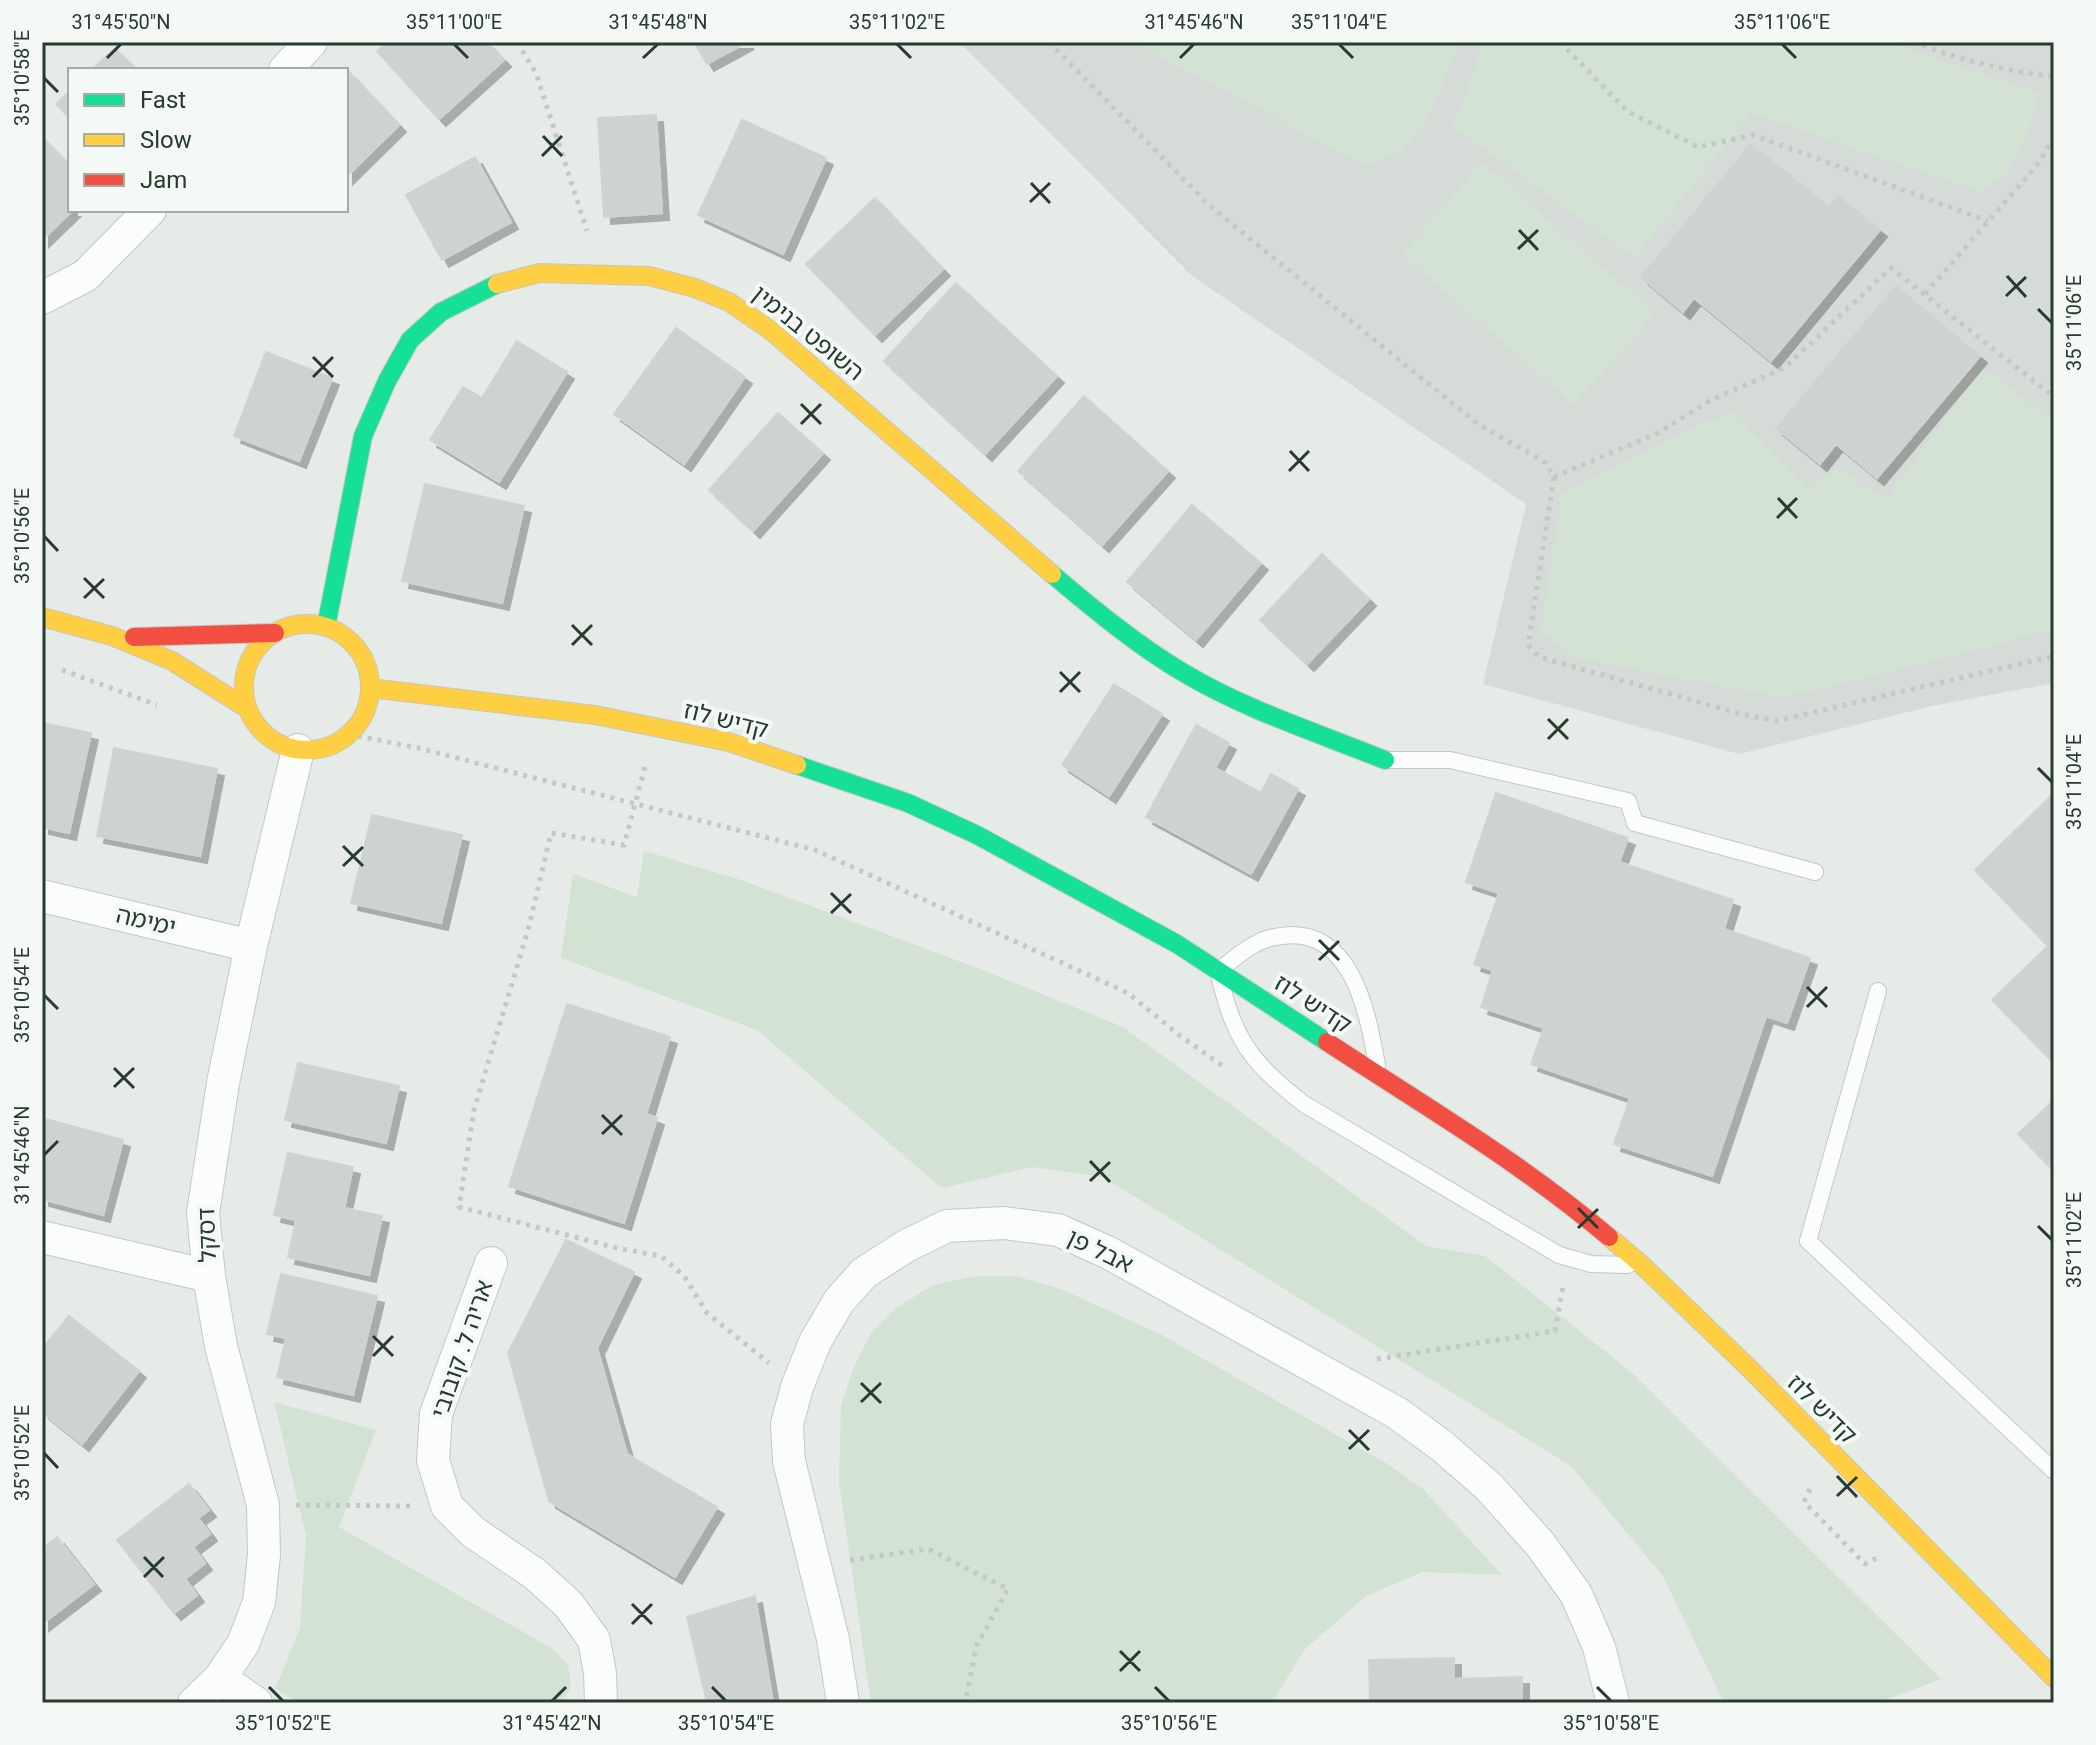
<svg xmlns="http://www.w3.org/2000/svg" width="2096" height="1745" font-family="Roboto,'Noto Sans Hebrew',sans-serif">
  <defs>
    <filter id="shadow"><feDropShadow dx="7" dy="7" stdDeviation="0" flood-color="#0004"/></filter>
  </defs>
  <rect width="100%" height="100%" fill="#e6ebe8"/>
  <path fill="#d5dcd7" d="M959 42H2054V683L1932 706 1739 754 1483 684 1526 504 1192 276Z"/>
  <path fill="#d2e2d3" d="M1133 42H1459C1439 90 1424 157 1365 165Z
    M1485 42H1886L2038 93 2027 138 2007 173 1981 192 1751 113 1634 258 1453 126Z
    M1482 162 1655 313 1574 405 1402 254Z
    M1984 368 2054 422V629L1855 681 1780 697 1571 657 1541 630 1562 493 1732 410 1808 489 1838 467 1885 499Z
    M644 851 741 880 980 969 1123 1027 1426 1246 1485 1256 1630 1371 1941 1679 1878 1703H1724L1663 1576 1571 1466 1103 1177 1032 1167 942 1188 757 1030 561 958 573 874 637 897Z
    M976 1276H1015L1063 1290 1160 1334 1389 1465 1423 1489 1502 1575 1422 1572 1366 1596 1305 1649 1272 1703H871L839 1482 841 1406 854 1366 872 1332 896 1308 933 1285Z
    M274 1402 376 1430 339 1527 553 1649 568 1665 571 1687 561 1703H299L275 1689 300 1628 306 1535Z"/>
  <path fill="#ced2d0" stroke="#cfd4d1" stroke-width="2" filter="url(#shadow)" d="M388 42H487L504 60 439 119 377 51Z
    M694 42H747L707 64Z
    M115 48 137 70H92Z
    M349 72 399 125 346 177V75Z
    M70 91V118L56 104Z
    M656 115 662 213 604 217 598 118Z
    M742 120 826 158 783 254 698 215Z
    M42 137 70 166V210H73L42 240Z
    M1751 144 1829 207 1838 196 1880 230 1771 361 1694 298 1683 312 1641 277Z
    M475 157 511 222 442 260 406 195Z
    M875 198 943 269 875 335 806 264Z
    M956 283 1057 376 985 454 884 361Z
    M1896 286 1980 356 1877 478 1836 444 1820 464 1776 428Z
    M676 328 745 377 684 464 614 414Z
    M517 341 567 372 499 482 430 440 463 387 482 398Z
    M266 352 332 378 299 461 234 436Z
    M1084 396 1168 471 1102 545 1018 471Z
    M778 413 823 453 753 531 709 490Z
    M425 484 524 506 502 603 402 581Z
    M1192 505 1261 563 1196 640 1127 582Z
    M1322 554 1369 599 1307 664 1260 620Z
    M1114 684 1162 714 1109 796 1062 765Z
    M42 723 91 733 69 833 42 827Z
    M1196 725 1229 743 1215 768 1261 793 1271 774 1298 789 1251 874 1146 817Z
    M114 748 217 769 200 856 97 836Z
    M1496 793 1628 838 1619 862 1733 900 1724 929 1810 958 1787 1023 1766 1016 1712 1176 1614 1144 1630 1098 1531 1064 1544 1028 1481 1007 1493 970 1474 964 1499 893 1466 882Z
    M2054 793V1063L1992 1000 2048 946 1975 870Z
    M372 815 462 835 441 923 351 903Z
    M567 1004 670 1037 646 1114 657 1118 624 1223 509 1186Z
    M298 1063 399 1086 386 1143 285 1120Z
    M2054 1100V1171L2018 1134Z
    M42 1118 123 1140 103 1215 42 1199Z
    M288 1153 353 1167 344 1208 382 1216 369 1275 288 1257 296 1220 274 1215Z
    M566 1240 634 1272 597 1348 627 1454 717 1507 675 1577 549 1501 508 1353Z
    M281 1274 377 1296 353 1395 277 1377 286 1338 267 1334Z
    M69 1316 139 1371 82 1444 42 1412V1349Z
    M189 1484 209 1510 198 1518 210 1534 193 1547 205 1563 185 1579 197 1595 174 1613 117 1540Z
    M57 1537 94 1584 42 1624V1549Z
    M755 1596 773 1703H707L687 1617Z
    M1454 1658V1679L1522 1677V1703H1370L1369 1660Z"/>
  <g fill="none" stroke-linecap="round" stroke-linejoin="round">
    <g stroke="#c3c8c5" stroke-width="18">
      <path id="lane" d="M1386 760H1450L1628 801 1635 823 1815 872
        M1878 991 1808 1241 2054 1471
        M1377 1065C1367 1008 1350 918 1270 938 1251 943 1234 959 1218 971 1234 1039 1249 1061 1304 1104L1559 1255 1591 1264 1628 1265"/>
    </g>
    <g stroke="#c3c8c5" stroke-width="34">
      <path id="street" d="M285 70 311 42
        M42 298 85 276 150 210
        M42 896 251 946
        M42 1237 209 1276
        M491 1263 436 1414 433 1460 447 1506 473 1532 535 1574 569 1605 594 1640 600 1673 601 1703
        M220 1678 256 1703
        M194 1703 220 1678 243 1644 259 1602 264 1555 263 1505 221 1346 209 1276 203 1213 223 1083 251 946 298 750
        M843 1703 833 1639 789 1461 787 1424 797 1387 815 1342 839 1301 864 1273 906 1246 947 1226 1004 1223 1058 1230 1109 1253 1397 1413 1442 1446 1489 1487 1540 1544 1576 1594 1599 1647 1613 1703"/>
    </g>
    <g stroke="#c3c8c5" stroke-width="20">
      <path id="fast" d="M1052 574C1092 608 1138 646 1184 673 1246 710 1318 733 1385 760
        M326 627 363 436 387 381 410 340 441 312 497 284
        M797 765 908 803 977 835 1177 944 1327 1042"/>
    </g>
    <g stroke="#c3c8c5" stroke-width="20">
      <path id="slow" d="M497 284 539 273 649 276 695 288 729 302 770 330 1052 574
        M42 617 112 636 172 661 248 709
        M244 687a63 63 0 1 1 126 0a63 63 0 1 1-126 0Z
        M370 688 595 715 729 742 797 765
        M1609 1237 1642 1265 1750 1369 2054 1678"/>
    </g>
    <g stroke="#c3c8c5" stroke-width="20">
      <path id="jam" d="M134 637 275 633
        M1327 1042C1423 1105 1522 1163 1609 1237"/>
    </g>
    <path stroke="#c3cac6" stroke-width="5" stroke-dasharray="4 6" stroke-linecap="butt" d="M517 42 536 73 587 231
      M1049 42 1211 207 1478 424 1546 463 1554 477 1528 645 1539 657 1741 714 1776 721 2054 656
      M1560 42 1627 111 1698 147 1753 135 1988 221
      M1913 42C1960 59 2004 72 2054 76
      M2052 76 2054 95
      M1925 294 2039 163 2054 135
      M1554 477 1658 433 1711 400 1784 368 1891 268 2054 397
      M62 670 157 705
      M348 734 418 748 815 850 1128 993 1179 1035 1224 1067
      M645 767 624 845 551 833 528 930 474 1110 459 1207 617 1248 661 1256 684 1276 707 1313 769 1363
      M1377 1359 1555 1331 1563 1286
      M1810 1489 1804 1502 1865 1564 1877 1558
      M296 1505 410 1506
      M850 1560 928 1549 1008 1589 977 1645 965 1703"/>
    <use href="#lane" stroke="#fbfcfc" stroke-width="16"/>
    <use href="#street" stroke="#fbfcfc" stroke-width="32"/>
    <use href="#fast" stroke="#16e098" stroke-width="18"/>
    <use href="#slow" stroke="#ffcf43" stroke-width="18"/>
    <use href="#jam" stroke="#f24e42" stroke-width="18"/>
  </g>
  <path fill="none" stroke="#263c31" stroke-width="3" d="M454 44 468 58M897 44 911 58M1339 44 1353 58M1782 44 1796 58M107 58 121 44M643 58 658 44M1180 58 1194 44M44 78 58 92M543 136 562 156M542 156 562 136M1031 183 1050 203M1030 202 1050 183M1519 230 1538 250M1518 249 1538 230M2007 276 2026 297M2006 296 2026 277M2038 309 2052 323M313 357 333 377M313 377 333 357M801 404 821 424M801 424 821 404M1290 451 1309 471M1289 471 1309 451M1778 498 1797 518M1777 518 1797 498M44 536 58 551M84 578 104 598M84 598 104 579M572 625 592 645M572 645 592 625M1060 672 1080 692M1060 692 1080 672M1548 719 1568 739M1548 739 1568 719M2038 768 2052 782M343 846 363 866M343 866 363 847M831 893 851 913M831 913 851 894M1319 940 1339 960M1319 960 1339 941M1807 987 1827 1007M44 995 58 1009M1807 1007 1827 987M114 1068 134 1088M114 1087 134 1068M602 1115 622 1135M602 1134 622 1115M44 1155 58 1141M1090 1161 1110 1182M1090 1181 1110 1162M1578 1208 1598 1228M2038 1226 2052 1240M1578 1228 1598 1209M373 1336 393 1356M373 1356 393 1336M861 1383 881 1403M861 1402 881 1383M1349 1430 1369 1450M1349 1449 1369 1430M44 1453 58 1468M1837 1476 1857 1497M1837 1496 1857 1477M144 1557 163 1577M144 1577 164 1557M632 1604 652 1624M632 1624 652 1604M1120 1651 1140 1671M1120 1671 1140 1651M269 1687 283 1701M712 1687 726 1701M1155 1687 1169 1701M1597 1687 1611 1701M552 1701 566 1687"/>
  <g text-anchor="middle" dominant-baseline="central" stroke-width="8" stroke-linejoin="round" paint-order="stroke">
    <g font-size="24" fill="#263c31" stroke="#f5f9f6">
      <text transform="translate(808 333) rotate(39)">השופט בנימין</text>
      <text transform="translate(726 720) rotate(14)">קדיש לוז</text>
      <text transform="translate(146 921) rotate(13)">ימימה</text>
      <text transform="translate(1313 1004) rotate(33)">קדיש לוז</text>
      <text transform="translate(207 1235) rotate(-92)">דסקל</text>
      <text transform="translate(1100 1251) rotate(26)">אבל פן</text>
      <text transform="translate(462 1349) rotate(-71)">אריה ל. קובובי</text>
      <text transform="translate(1822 1409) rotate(45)">קדיש לוז</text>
    </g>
  </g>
  <rect width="2096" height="1745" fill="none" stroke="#f5f9f6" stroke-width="88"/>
  <rect x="68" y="68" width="280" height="144" fill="#f5f9f6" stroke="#a2ada7" stroke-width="2"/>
  <rect x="84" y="94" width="40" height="12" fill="#16e098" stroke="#a2ada7" stroke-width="2"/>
  <text x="140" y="108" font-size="24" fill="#263c31">Fast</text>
  <rect x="84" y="134" width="40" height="12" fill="#ffcf43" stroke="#a2ada7" stroke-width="2"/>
  <text x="140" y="148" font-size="24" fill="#263c31">Slow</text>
  <rect x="84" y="174" width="40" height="12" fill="#f24e42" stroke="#a2ada7" stroke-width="2"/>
  <text x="140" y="188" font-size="24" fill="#263c31">Jam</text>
  <rect x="44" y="44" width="2008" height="1657" fill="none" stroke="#263c31" stroke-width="3"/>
  <g font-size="20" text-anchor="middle" fill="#263c31">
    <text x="121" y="29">31°45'50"N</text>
    <text x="454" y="29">35°11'00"E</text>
    <text x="658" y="29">31°45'48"N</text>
    <text x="897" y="29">35°11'02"E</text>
    <text x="1194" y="29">31°45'46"N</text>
    <text x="1339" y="29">35°11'04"E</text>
    <text x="1782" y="29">35°11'06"E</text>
    <text transform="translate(22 78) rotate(-90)" y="7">35°10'58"E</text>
    <text transform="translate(2074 323) rotate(-90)" y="7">35°11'06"E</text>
    <text transform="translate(22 536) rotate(-90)" y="7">35°10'56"E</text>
    <text transform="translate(2074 782) rotate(-90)" y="7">35°11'04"E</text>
    <text transform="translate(22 995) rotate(-90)" y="7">35°10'54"E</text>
    <text transform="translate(22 1155) rotate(-90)" y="7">31°45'46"N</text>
    <text transform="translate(2074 1240) rotate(-90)" y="7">35°11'02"E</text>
    <text transform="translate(22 1453) rotate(-90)" y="7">35°10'52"E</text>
    <text x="283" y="1730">35°10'52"E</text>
    <text x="552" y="1730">31°45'42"N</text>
    <text x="726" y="1730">35°10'54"E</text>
    <text x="1169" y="1730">35°10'56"E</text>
    <text x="1611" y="1730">35°10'58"E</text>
  </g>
</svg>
